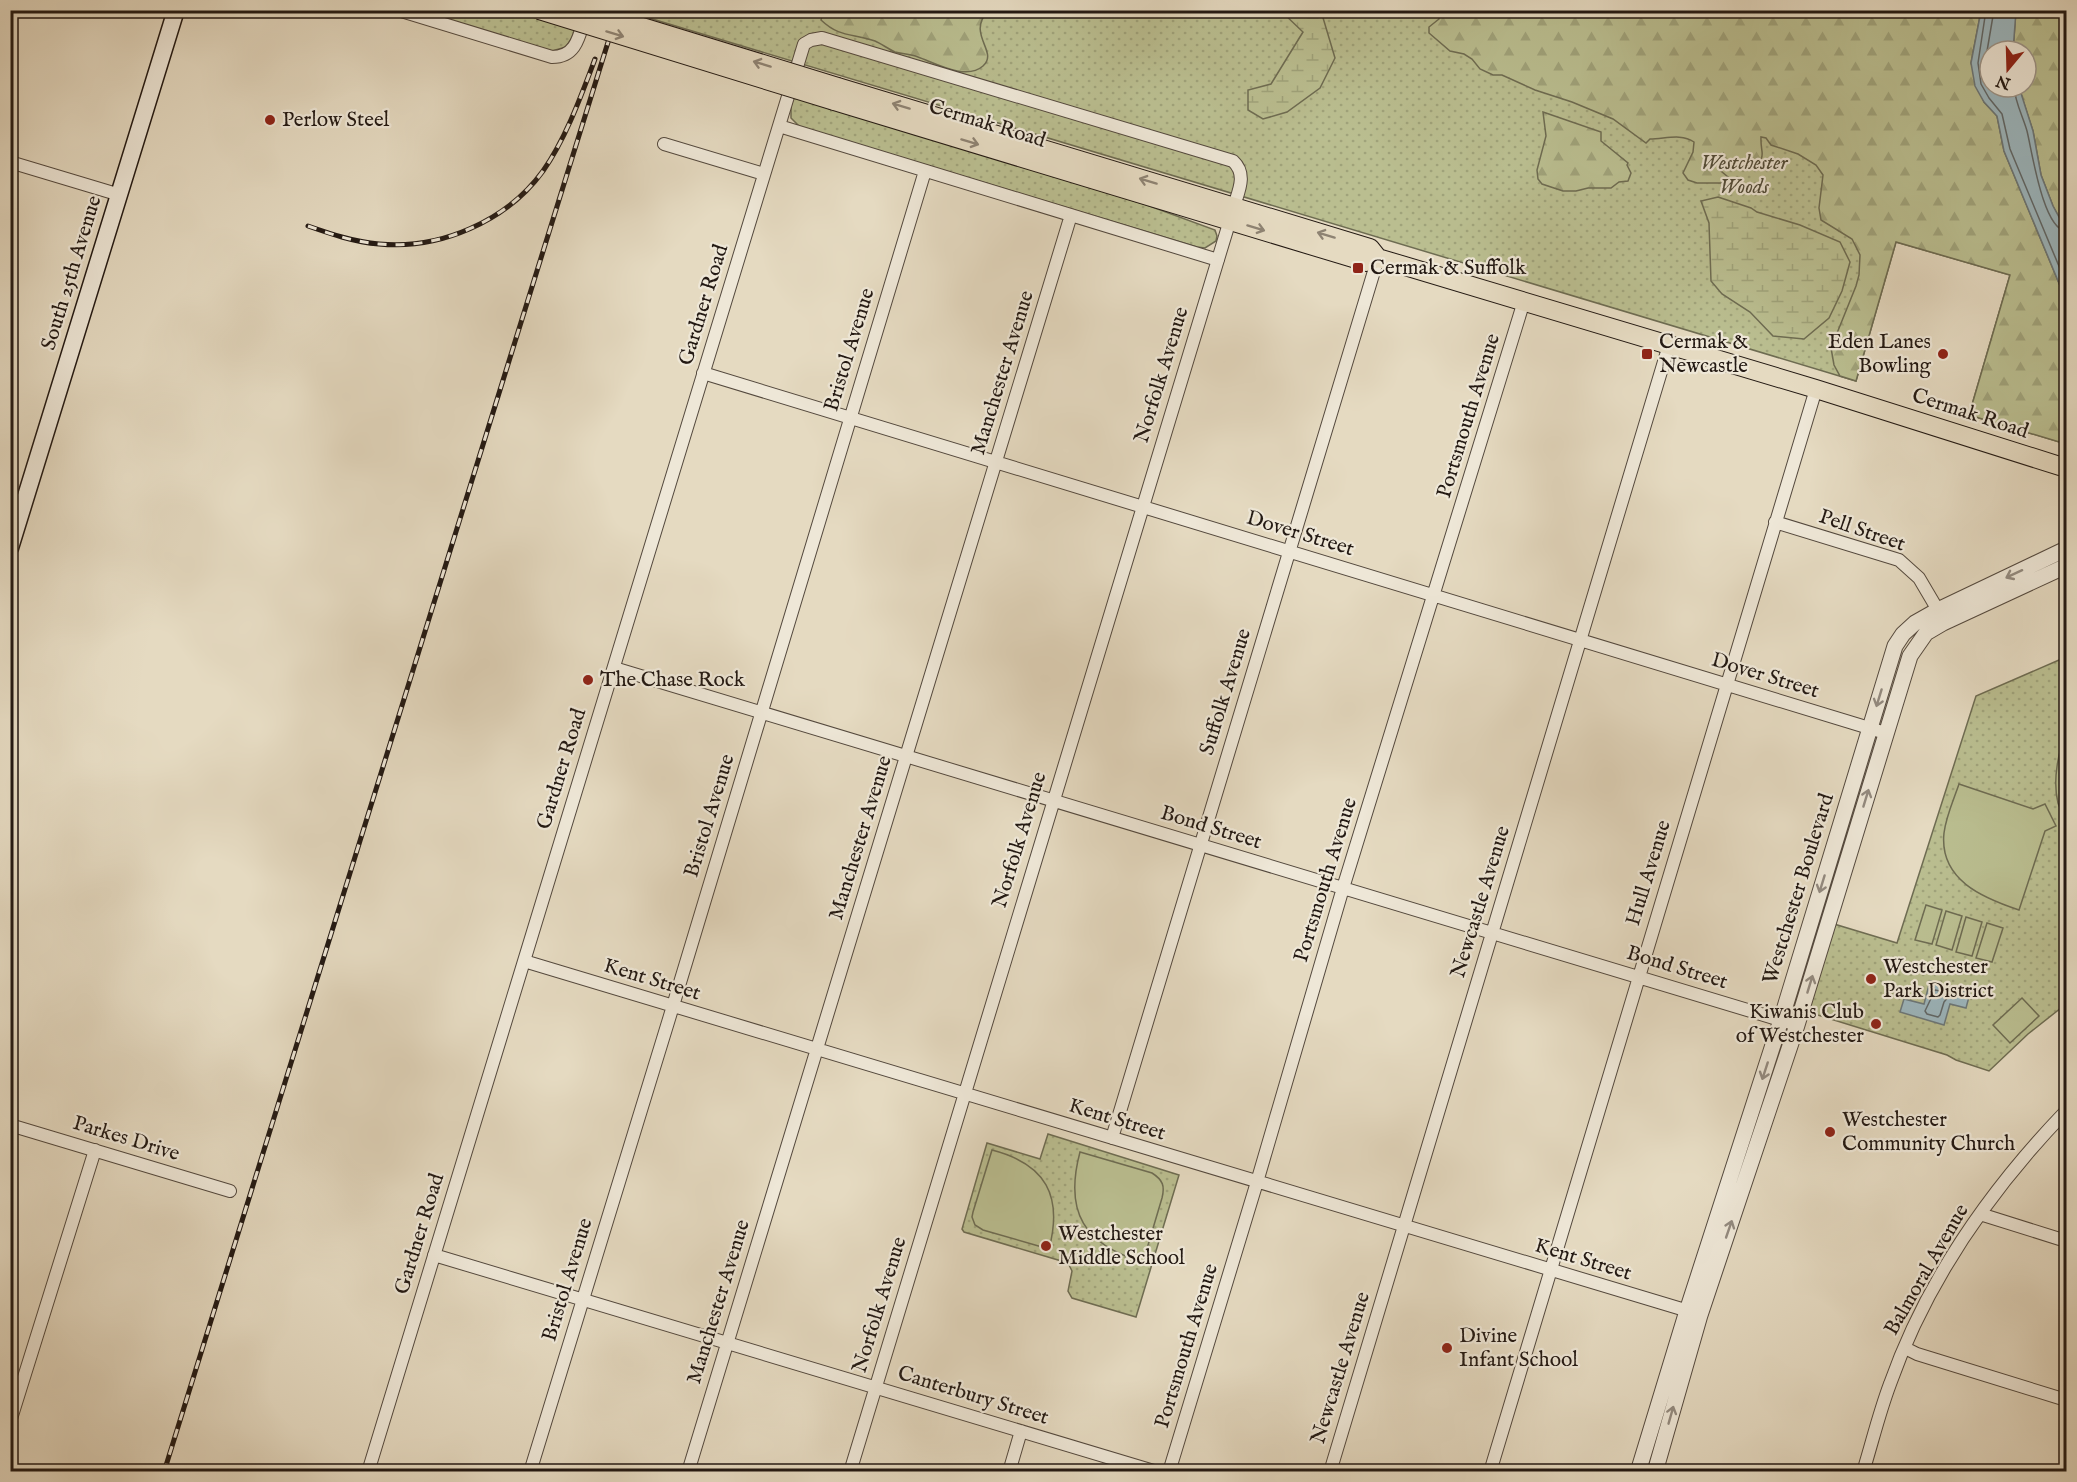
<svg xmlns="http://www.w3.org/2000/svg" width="2077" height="1482" font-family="'IM FELL English',serif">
  <defs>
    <pattern id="grass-dots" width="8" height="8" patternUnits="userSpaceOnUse" patternTransform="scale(1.5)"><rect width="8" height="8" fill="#babe90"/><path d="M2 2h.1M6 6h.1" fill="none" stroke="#a0a37b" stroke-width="1.8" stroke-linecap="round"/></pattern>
    <pattern id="forest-firs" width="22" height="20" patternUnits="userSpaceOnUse" patternTransform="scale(1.5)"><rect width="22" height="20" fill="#babe90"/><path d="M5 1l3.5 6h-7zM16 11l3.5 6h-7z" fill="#a0a37b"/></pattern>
    <pattern id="wetland-marsh" width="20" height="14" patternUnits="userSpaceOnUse" patternTransform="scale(1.5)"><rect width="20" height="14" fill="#babe90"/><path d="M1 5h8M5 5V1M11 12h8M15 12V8" fill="none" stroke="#a0a37b"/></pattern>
  </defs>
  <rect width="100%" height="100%" fill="#e5dac1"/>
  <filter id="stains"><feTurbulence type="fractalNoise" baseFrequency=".00333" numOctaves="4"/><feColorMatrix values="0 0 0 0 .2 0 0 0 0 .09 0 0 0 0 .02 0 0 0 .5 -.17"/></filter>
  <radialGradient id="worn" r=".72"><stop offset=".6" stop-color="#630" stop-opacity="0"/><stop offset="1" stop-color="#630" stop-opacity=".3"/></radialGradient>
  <path fill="url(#grass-dots)" stroke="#6e6c52" stroke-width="1.5" d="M641 10 1981 11 1971 63 1997 116 2004 151 2066 300V444L1969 415 2010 275 1896 242 1856 381 639 15Z
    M418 11H512L577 30 566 47 552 51Z
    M794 97 1144 204 1215 230 1217 236 1216 241 1205 248 1197 247 800 127 791 118V106Z
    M2066 657V1004L2028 1034 1989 1071 1956 1060 1947 1055 1808 1012 1834 924 1897 943 1976 696Z
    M1048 1134 1179 1175 1136 1317 1072 1298 1068 1291 1072 1271 1068 1263 964 1232 962 1229 987 1143 1040 1159Z"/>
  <path fill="url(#forest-firs)" stroke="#6e6c52" stroke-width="1.5" d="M1439 10 1981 11 1971 63 1984 102 1997 116 2004 151 2066 300V444L1969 415 2010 275 1896 242 1856 381 1840 376 1834 365 1831 348 1856 286 1859 275 1860 255 1852 239 1821 220 1819 208 1823 175 1816 165 1798 154 1771 145 1766 138 1761 137C1760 155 1769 156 1750 169L1725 163 1720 165 1721 171 1728 177 1721 183H1697L1688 180 1683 173 1693 152 1694 142C1681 133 1665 139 1650 139L1646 143 1613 119 1572 102 1535 90 1502 75H1493L1480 69 1472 59 1464 54 1450 51 1429 33V27L1439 19Z
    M824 11V10L1002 11 1000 15H993L987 12C967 35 999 52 983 66 966 81 935 63 918 57 910 54 902 54 895 52 888 49 882 44 875 41 852 33 840 38 821 20Z
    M2016 11H2066V230L2053 206 2041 175 2033 131 2020 91 2019 87H2026V51H2013Z
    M1543 112 1601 132V141L1628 163 1627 165 1631 173 1628 181 1619 182 1611 188H1588L1576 191H1563L1542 184 1538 179 1537 170 1546 136Z"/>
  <path fill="url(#wetland-marsh)" stroke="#6e6c52" stroke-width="1.5" d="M1281 11H1321L1335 58 1320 88 1287 112 1263 119 1248 110V90L1271 84 1303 32Z
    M1718 197 1751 208 1757 212 1800 225 1840 242 1850 262 1842 291 1829 318 1804 339 1773 336 1750 312 1722 294 1711 281 1709 223 1701 201Z"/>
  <path fill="#babe90" stroke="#6e6c52" stroke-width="1.5" d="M2066 730V821C2064 815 2060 809 2058 803 2052 779 2059 752 2066 730Z
    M1959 784 2033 809 2045 804 2056 826 2045 831 2019 910C1983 898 1939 880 1944 833 1946 816 1954 799 1959 784Z
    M1926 905 1942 910 1932 944 1915 940Z
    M1946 911 1962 916 1952 950 1936 945Z
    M1966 917 1982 922 1972 956 1956 952Z
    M1987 923 2003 928 1992 962 1976 958Z
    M2022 998 2039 1016 2010 1043 1993 1025Z
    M992 1150C1046 1164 1063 1196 1049 1249L983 1230 975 1225 972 1217 973 1212Z
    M1080 1152 1152 1173C1163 1180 1165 1186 1162 1198L1143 1262C1084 1245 1064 1212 1080 1152Z"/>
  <path fill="#9cb7bf" stroke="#6c787a" stroke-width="1.5" d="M1981 11H2016L2013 51H1990V87H2019L2033 131 2041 175 2053 206 2066 230V300L2004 151 1997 116 1984 102 1975 86 1971 63Z
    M1930 981 1970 993 1966 1008 1950 1004 1944 1025 1900 1012 1904 999 1924 1004Z"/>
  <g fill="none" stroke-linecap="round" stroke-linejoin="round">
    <path stroke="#606869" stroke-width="1.5" d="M1986 10 1978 63 1981 84 1989 98 2002 114 2010 149 2066 283
      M1990 85 1985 63 1994 10
      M2014 87C2015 102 2023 117 2027 131 2032 151 2043 229 2066 231
      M1935 990 1949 993 1950 995 1944 1002 1940 1015 1938 1017 1927 1014 1925 1011Z"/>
    <g stroke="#54493e" stroke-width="14">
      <path id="minor" d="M398 10 552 57C576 57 579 37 585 17
        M779 126 1218 260
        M664 144 764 174
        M10 162 120 195
        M703 373 1879 731
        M1775 522 1899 560 1919 578 1942 617
        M614 668 1797 1025
        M524 961 1695 1313
        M10 1125 230 1191
        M1112 1138 1378 258
        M1980 1214 2066 1241
        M434 1255 1157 1472
        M1905 1348 1917 1354 2066 1400
        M10 1422 95 1150
        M368 1472 804 44 811 40 822 38 1233 161C1247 174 1239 190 1234 206
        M530 1472 669 1019 925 171
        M688 1472 1071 215
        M850 1472 1230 220
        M1009 1472 1021 1431
        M1169 1472 1257 1182 1343 888 1524 301
        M1330 1472 1669 345
        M1490 1472 1816 389
        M1863 1472C1872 1443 1879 1413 1890 1384 1926 1282 1991 1189 2066 1111"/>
    </g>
    <g stroke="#54493e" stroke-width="17">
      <path id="tertiary" d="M1638 1472 1687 1311 1781 1020 1895 646 1903 634 1915 623 1938 610 2066 549
        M1655 1472 1700 1315 1797 1025 1910 656 1926 633 1943 623 2066 566"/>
    </g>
    <g stroke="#231913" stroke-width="19">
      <path id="secondary" d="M10 548 176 10"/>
    </g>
    <g stroke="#231913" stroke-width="20">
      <path id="primary" d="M838 87 1370 248 1378 258 1816 389 2066 468
        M834 101 1366 262 1378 258"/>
    </g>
    <use href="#minor" stroke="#eee7d7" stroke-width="12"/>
    <use href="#tertiary" stroke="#eee7d7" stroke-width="15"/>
    <use href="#secondary" stroke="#eee7d7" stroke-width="16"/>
    <use href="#primary" stroke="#e5dac1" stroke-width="18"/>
    <g stroke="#231913" stroke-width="5">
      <path id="rail" d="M308 226C331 234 354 242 379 244 440 250 507 221 543 171 566 138 581 96 595 59
        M164 1472 618 10"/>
    </g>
    <use href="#rail" stroke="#eee7d7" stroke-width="3" stroke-dasharray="9" stroke-linecap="butt"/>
    <g stroke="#231913" stroke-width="20" stroke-linecap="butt">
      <path id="primary-bridge" d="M539 10 834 101
        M587 10 838 87"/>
    </g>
    <use href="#primary-bridge" stroke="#e5dac1" stroke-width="18"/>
  </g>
  <defs><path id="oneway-shaft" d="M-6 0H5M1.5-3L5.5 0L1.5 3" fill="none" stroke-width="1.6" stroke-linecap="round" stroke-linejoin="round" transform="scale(1.5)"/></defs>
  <g stroke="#8e8373">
    <use href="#oneway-shaft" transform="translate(615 34) rotate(17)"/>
    <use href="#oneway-shaft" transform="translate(762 64) rotate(-163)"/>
    <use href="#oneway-shaft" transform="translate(901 106) rotate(-163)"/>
    <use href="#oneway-shaft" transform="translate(970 142) rotate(17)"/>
    <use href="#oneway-shaft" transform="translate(1148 181) rotate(-163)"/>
    <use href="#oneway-shaft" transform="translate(1256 228) rotate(17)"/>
    <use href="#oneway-shaft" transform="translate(1326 235) rotate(-163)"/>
  </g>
  <g stroke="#938a7f">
    <use href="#oneway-shaft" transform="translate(2014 574) rotate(155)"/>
    <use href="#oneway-shaft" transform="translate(1879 698) rotate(107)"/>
    <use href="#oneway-shaft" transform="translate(1866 798) rotate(-73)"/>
    <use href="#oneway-shaft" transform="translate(1822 884) rotate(107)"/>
    <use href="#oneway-shaft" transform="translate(1810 984) rotate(-73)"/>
    <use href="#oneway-shaft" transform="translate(1765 1071) rotate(108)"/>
    <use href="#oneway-shaft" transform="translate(1729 1229) rotate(-71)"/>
    <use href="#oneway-shaft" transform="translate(1671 1415) rotate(-74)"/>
  </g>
  <g fill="#8f2418" stroke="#eee7d7" stroke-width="2">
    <circle cx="270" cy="120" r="6"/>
    <rect x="1352" y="262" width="12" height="12" rx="3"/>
    <rect x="1641" y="348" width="12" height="12" rx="3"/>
    <circle cx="1943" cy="354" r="6"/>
    <circle cx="588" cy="680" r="6"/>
    <circle cx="1871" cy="979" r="6"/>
    <circle cx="1876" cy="1024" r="6"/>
    <circle cx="1830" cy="1132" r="6"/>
    <circle cx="1046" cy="1246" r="6"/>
    <circle cx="1447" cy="1348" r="6"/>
  </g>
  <g text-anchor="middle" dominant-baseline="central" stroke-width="4.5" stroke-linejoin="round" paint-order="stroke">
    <g font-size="21" fill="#231913" stroke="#eee7d7" text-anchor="start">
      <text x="282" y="120">Perlow Steel</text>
      <text x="1370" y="268">Cermak &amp; Suffolk</text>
      <text x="1659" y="342">Cermak &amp;<tspan x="1659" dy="24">Newcastle</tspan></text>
      <text x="1931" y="342" text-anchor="end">Eden Lanes<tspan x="1931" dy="24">Bowling</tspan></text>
      <text x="600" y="680">The Chase Rock</text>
      <text x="1883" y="967">Westchester<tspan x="1883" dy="24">Park District</tspan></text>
      <text x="1864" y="1012" text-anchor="end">Kiwanis Club<tspan x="1864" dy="24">of Westchester</tspan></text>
      <text x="1842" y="1120">Westchester<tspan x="1842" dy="24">Community Church</tspan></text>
      <text x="1058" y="1234">Westchester<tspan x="1058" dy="24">Middle School</tspan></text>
      <text x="1459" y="1336">Divine<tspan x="1459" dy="24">Infant School</tspan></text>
    </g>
    <g font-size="21" fill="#231913" stroke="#eee7d7">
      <text transform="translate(987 124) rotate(17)">Cermak Road</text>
      <text transform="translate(72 273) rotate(-73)">South 25th Avenue</text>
      <text transform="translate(704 305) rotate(-73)">Gardner Road</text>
      <text transform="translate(850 350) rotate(-73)">Bristol Avenue</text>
      <text transform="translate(1003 373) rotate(-73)">Manchester Avenue</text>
      <text transform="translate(1162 375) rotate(-73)">Norfolk Avenue</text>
      <text transform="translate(1970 414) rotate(18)">Cermak Road</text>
      <text transform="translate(1469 416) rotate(-73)">Portsmouth Avenue</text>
      <text transform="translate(1862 531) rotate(19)">Pell Street</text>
      <text transform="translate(1300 534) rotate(17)">Dover Street</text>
      <text transform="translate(1765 676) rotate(17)">Dover Street</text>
      <text transform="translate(1226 692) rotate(-73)">Suffolk Avenue</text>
      <text transform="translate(562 769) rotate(-73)">Gardner Road</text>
      <text transform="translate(710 816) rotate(-73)">Bristol Avenue</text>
      <text transform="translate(1211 828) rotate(17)">Bond Street</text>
      <text transform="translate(861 838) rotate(-73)">Manchester Avenue</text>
      <text transform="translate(1020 840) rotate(-73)">Norfolk Avenue</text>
      <text transform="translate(1649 873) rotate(-73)">Hull Avenue</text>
      <text transform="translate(1326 880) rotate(-73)">Portsmouth Avenue</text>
      <text transform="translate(1799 889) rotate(-73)">Westchester Boulevard</text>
      <text transform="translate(1481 902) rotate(-73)">Newcastle Avenue</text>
      <text transform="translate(1677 968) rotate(17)">Bond Street</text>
      <text transform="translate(652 980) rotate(17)">Kent Street</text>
      <text transform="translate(1117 1120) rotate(17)">Kent Street</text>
      <text transform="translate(126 1139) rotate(17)">Parkes Drive</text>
      <text transform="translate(420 1234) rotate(-73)">Gardner Road</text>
      <text transform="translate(1583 1260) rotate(17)">Kent Street</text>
      <text transform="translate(1927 1270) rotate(-60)">Balmoral Avenue</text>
      <text transform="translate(568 1280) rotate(-73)">Bristol Avenue</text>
      <text transform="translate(719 1302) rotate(-73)">Manchester Avenue</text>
      <text transform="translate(880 1305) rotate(-73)">Norfolk Avenue</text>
      <text transform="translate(1187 1346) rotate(-73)">Portsmouth Avenue</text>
      <text transform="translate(1341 1368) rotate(-73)">Newcastle Avenue</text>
      <text transform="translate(973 1396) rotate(17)">Canterbury Street</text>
    </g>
    <g font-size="21" font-style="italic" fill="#504b38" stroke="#eee7d7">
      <text x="1744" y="163">Westchester<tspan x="1744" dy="24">Woods</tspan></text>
    </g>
  </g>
  <rect width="2077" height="1482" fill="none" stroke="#e5dac1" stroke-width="36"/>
  <rect x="12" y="12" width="2053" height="1458" fill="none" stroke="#231913" stroke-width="3"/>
  <rect x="18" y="18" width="2041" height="1446" fill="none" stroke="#231913" stroke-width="1.5"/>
  <g transform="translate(2008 69) rotate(199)"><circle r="28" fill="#eee7d7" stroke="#9d9589" stroke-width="1.5"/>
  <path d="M0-4.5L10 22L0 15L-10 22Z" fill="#8f2418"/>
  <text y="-9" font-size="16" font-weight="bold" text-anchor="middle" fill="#231913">N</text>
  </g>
  <rect width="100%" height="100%" filter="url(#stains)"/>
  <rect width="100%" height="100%" fill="url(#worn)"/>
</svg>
